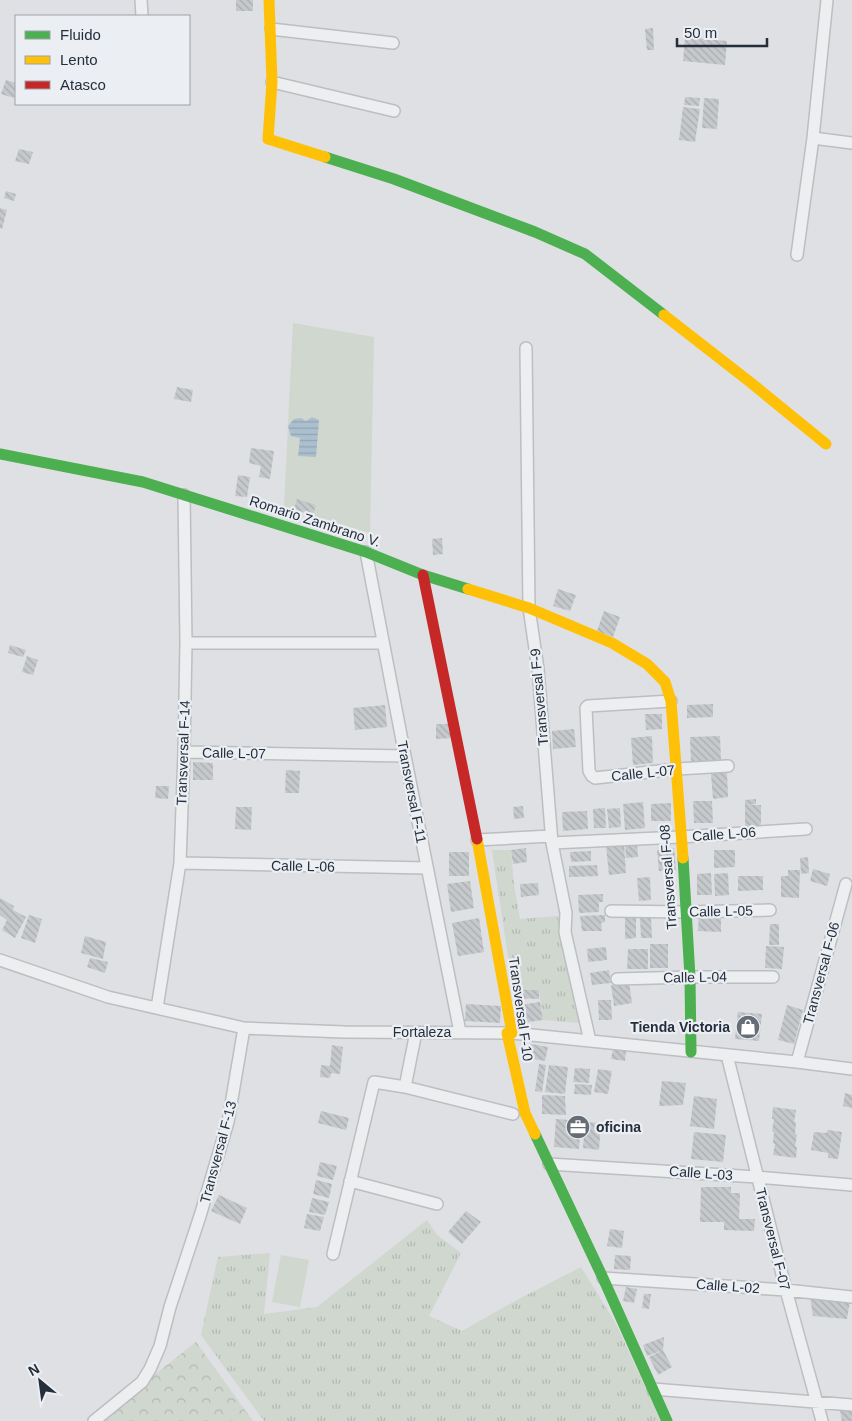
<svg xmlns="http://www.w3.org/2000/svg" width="852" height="1421" font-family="Arial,sans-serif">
  <defs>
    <pattern id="grass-tufts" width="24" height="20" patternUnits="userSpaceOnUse" patternTransform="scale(1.25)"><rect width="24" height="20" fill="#cfd7ce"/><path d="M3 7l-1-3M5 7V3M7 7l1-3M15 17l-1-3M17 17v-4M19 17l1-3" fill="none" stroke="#b2b9b2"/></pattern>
    <pattern id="forest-crowns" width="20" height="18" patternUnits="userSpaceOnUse" patternTransform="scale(1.25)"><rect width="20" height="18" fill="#cfd7ce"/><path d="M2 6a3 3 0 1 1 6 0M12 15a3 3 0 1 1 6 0" fill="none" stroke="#b2b9b2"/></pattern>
    <pattern id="water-rules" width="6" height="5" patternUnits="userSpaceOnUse" patternTransform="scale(1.25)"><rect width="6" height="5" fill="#abbfcf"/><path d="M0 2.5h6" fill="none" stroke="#93a4b3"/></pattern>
    <pattern id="building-back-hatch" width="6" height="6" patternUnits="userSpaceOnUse" patternTransform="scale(1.25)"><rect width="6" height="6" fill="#c6c9cc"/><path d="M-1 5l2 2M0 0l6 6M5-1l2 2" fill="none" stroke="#aaadb0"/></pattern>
  </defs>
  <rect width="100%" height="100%" fill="#dee0e3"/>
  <path fill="url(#grass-tufts)" d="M492 850H511L514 885 520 919 558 916 564 953 579 1023 543 1020 539 991 513 990Z
    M427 1220 437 1235 461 1253 429 1316 462 1331 515 1301 581 1267 615 1322 661 1421H264L201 1335 218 1257 270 1253 264 1314 317 1307Z"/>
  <path fill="url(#forest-crowns)" d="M196 1342 253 1421H96Z"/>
  <path fill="#cfd7ce" d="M293 323 374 337 370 533 284 507Z
    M281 1255 309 1260 300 1307 272 1302Z"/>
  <path fill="url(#water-rules)" d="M312 417 319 420 316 457 298 456 300 438 291 436 288 426 294 419 301 418 306 421Z"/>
  <path fill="url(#building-back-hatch)" d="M236 0H253V11H236Z
    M653 28 654 50H647L645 29Z
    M685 37 727 41 725 65 683 61Z
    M6 80 16 83 14 98 1 94Z
    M685 97 700 98 699 106 684 105Z
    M704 98 719 99 717 129 702 128Z
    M683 107 700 109 695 142 679 140Z
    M19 149 33 152 29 164 15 161Z
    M6 191 16 194 14 201 4 198Z
    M0 208 7 210 2 229 0 228Z
    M177 387 193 390 191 402 174 399Z
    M251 448 274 451 270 479 259 477 261 466 249 463Z
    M238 475 250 477 247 497 235 496Z
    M297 499 316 505 313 515 294 509Z
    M442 538 443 554 433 555 432 539Z
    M558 589 576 595 570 611 553 606Z
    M604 611 620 617 613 637 597 631Z
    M10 645 26 650 23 657 8 653Z
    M27 656 38 660 33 675 22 672Z
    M713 704V717L687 718V705Z
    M385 705 387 727 355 730 353 708Z
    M645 714H662V729L646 730Z
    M436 724H452L453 738 436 739Z
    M574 729 576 747 553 749 552 731Z
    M652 736 653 763 633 765 631 738Z
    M720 736 721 761 691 763 690 737Z
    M193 762 213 763V780H193Z
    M286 770 300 771 299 793H285Z
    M727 772 728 797 713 799 711 774Z
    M156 786H169L168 799 155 798Z
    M756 799V804L748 805H761V826H745V800Z
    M693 801H712L713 823H694Z
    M643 802 645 828 625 830 623 804Z
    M671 803V821H651V804Z
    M523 806 524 818 514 819 513 807Z
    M236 807H252L251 830 235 829Z
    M605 808 606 828H594L593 809Z
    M620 808 621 827 609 828 607 809Z
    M587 811 588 829 563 831 562 812Z
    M637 843 638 857 626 858 625 844Z
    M624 844 626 873 609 875 606 846Z
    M526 848 527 862 513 864 511 850Z
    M674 848 676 870 659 871 657 850Z
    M714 850H735V867L714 868Z
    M591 851V861L571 862 570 852Z
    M449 852H469V876H449Z
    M808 857 809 873 801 874 800 858Z
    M597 865 598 876 569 877V866Z
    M813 869 830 874 827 886 810 881Z
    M788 870H800L799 898 781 897V876H788Z
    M711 873 712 895H697V874Z
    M728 873 729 895 715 896 714 874Z
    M738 876H763V890L738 891Z
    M650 877 651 900 639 901 637 878Z
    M470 881 474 908 451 912 447 884Z
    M538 883 539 895 521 897 520 884Z
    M603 894V902H599V912L579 913 578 895Z
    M0 898 14 906 13 910 26 917 15 938 2 930 7 920 0 915Z
    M699 913 721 914V932L698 931Z
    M29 915 42 919 35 943 21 938Z
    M605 915V922L601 923 602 931H582L580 916Z
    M636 917V938L625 939V918Z
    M640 917H651L652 938H641Z
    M479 918 484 952 458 956 452 923Z
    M770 924H779V945H769Z
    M85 936 106 942 103 959 81 953Z
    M650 944H668V968H650Z
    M766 946 784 947 782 969 765 968Z
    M606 947 607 960 588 962 587 949Z
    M628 949H648V969H627Z
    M90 958 108 962 105 973 87 967Z
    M609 970 611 983 592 985 590 973Z
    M629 983 632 1003 614 1006 611 985Z
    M513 990H539V999L513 998Z
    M598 1000H611L612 1020H599Z
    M540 1002 543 1020 522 1023 519 1005Z
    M466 1004 501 1006 500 1023 465 1021Z
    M787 1005 803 1010 794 1044 778 1040Z
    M738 1012 762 1014 759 1041 735 1039Z
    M531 1044 548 1047 545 1061 528 1058Z
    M332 1045 343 1047 340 1074 331 1073 330 1078 320 1077 321 1065 330 1066Z
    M613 1049 626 1051 625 1061 611 1059Z
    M539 1064 546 1065 542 1092 535 1091Z
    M549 1065 568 1067 565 1094 545 1092Z
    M575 1068 590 1069 589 1083 573 1082Z
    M598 1069 612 1071 608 1094 594 1092Z
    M662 1081 686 1083 683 1105 659 1106Z
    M575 1084 592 1085 591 1095 574 1094Z
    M845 1093 852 1095V1108L843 1106Z
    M542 1095 565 1096 566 1115 542 1114Z
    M694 1096 717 1099 714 1129 690 1126Z
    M773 1107 796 1110 794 1122H796L795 1134 797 1135 795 1146 797 1147 796 1158 773 1155 775 1144 773 1143 774 1132 772 1131 774 1119H772Z
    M321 1111 349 1118 346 1130 318 1123Z
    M556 1119 581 1121 579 1149 554 1147Z
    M585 1122 601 1123 599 1150 583 1148Z
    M828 1130 842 1132 838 1159 828 1158V1153L811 1150 814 1132 826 1133Z
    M694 1132 726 1135 723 1162 691 1159Z
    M320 1162 337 1166 333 1180 317 1176Z
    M316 1180 332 1184 329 1198 313 1194Z
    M701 1187H731V1193H740L739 1219H755L754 1231 724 1230V1222H700Z
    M219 1195 247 1208 240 1224 211 1211Z
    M312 1198 329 1202 325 1215 309 1212Z
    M466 1211 481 1222 462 1244 448 1232Z
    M307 1214 324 1217 320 1231 304 1228Z
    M610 1229 624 1231 622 1248 607 1246Z
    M615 1255 631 1256 630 1270 614 1269Z
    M626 1287 637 1289 634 1303 623 1301Z
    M644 1294H651L649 1309 642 1308Z
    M810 1297 850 1301 847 1319 813 1316Z
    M664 1337 663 1350 647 1356 643 1345Z
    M663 1350 672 1367 658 1375 649 1357Z
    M839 1406 852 1408V1421H842Z"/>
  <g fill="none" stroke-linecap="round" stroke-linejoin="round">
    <g stroke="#bcbec1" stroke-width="14">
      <path id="street" d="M141 0 142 16
        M271 29 393 43
        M272 82 394 111
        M813 138 852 143
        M797 255 813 138 827 0
        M526 348 529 608 538 669 552 843 566 913 565 932 590 1041
        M366 552 405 756 460 1032
        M186 643H383
        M671 701 588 706 586 708 589 771 592 776 595 778 677 769 728 766
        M184 752 405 756
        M477 840 551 836
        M552 843 680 837 806 829
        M180 863 427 868
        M611 911 685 912 770 910
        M0 960 108 997 244 1028 344 1032 512 1033 797 1062 852 1069
        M617 979 690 977H773
        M157 1008 180 863 184 752 186 643 184 495
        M727 1055 786 1290 822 1421
        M797 1062 846 884
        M405 1087 416 1032
        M549 1164 757 1177 852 1185
        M350 1181 437 1204
        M333 1254 374 1082 405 1087 513 1114
        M603 1278 786 1290 852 1297
        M653 1389 852 1405
        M94 1421 142 1382 150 1369 160 1346 170 1307 200 1216 228 1122 244 1028"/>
    </g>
    <use href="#street" stroke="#edeef0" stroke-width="11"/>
    <path stroke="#4caf50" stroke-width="11" d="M325 157 394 179 535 232 585 254 664 315
      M0 454 143 482 366 552 423 575 468 589
      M683 858 690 977 691 1052
      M535 1134 603 1278 667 1421"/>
    <path stroke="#ffc107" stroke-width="11" d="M269 0 272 82 268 139 325 157
      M664 315 750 382 826 444
      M468 589 529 608 612 643 647 664 665 682 671 701 683 858
      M477 839 512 1033H507L525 1113 535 1134"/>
    <path stroke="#c62828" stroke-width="11" d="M423 575 477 839"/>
  </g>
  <defs>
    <g id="shop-disc" transform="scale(1.25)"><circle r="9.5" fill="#666d76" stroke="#ebeff4"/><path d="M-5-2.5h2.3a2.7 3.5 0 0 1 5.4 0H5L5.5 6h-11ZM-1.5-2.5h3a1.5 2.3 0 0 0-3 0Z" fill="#fff"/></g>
    <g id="office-disc" transform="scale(1.25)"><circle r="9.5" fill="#666d76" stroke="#ebeff4"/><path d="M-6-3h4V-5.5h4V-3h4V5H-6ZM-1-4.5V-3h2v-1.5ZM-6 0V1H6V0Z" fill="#fff"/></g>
  </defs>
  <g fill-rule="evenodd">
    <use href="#shop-disc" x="748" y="1027"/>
    <use href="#office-disc" x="578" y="1127"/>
  </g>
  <g text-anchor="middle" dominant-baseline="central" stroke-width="4.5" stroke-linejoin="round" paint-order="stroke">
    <g font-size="14" fill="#252f3c" stroke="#ebeff4">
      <text transform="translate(315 521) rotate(18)">Romario Zambrano V.</text>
      <text transform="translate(539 697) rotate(-95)">Transversal F-9</text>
      <text transform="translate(183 753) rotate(-88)">Transversal F-14</text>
      <text transform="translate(234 753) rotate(1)">Calle L-07</text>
      <text transform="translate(643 773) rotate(-6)">Calle L-07</text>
      <text transform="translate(412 792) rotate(79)">Transversal F-11</text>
      <text transform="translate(724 834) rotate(-4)">Calle L-06</text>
      <text transform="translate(303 866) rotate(1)">Calle L-06</text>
      <text transform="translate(668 877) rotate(-94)">Transversal F-08</text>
      <text transform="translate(721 911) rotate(-1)">Calle L-05</text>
      <text transform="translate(821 973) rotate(-75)">Transversal F-06</text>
      <text transform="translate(695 977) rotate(-1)">Calle L-04</text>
      <text transform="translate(521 1009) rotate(82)">Transversal F-10</text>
      <text x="422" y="1032">Fortaleza</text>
      <text transform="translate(218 1152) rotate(-75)">Transversal F-13</text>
      <text transform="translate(701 1173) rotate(4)">Calle L-03</text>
      <text transform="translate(773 1239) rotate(76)">Transversal F-07</text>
      <text transform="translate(728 1286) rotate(4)">Calle L-02</text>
    </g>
    <g font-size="14" font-weight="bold" fill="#252f3c" stroke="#ebeff4" text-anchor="end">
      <text x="730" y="1027">Tienda Victoria</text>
      <text x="596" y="1127" text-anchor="start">oficina</text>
    </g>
  </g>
  <rect x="15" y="15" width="175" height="90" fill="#ebeff4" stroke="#9ca2aa"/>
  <rect x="25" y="31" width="25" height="8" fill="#4caf50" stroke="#9ca2aa"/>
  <text x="60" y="40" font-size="15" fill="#252f3c">Fluido</text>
  <rect x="25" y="56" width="25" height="8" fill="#ffc107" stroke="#9ca2aa"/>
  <text x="60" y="65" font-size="15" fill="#252f3c">Lento</text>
  <rect x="25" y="81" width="25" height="8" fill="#c62828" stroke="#9ca2aa"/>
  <text x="60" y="90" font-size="15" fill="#252f3c">Atasco</text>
  <g transform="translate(40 1381) rotate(331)" stroke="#ebeff4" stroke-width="4" paint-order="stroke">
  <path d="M0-4L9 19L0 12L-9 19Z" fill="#252f3c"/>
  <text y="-8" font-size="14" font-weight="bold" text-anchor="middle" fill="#252f3c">N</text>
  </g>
  <path d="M677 38v8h90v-8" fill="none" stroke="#252f3c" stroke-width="2.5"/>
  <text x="684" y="38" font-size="15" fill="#252f3c" stroke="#ebeff4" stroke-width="4" paint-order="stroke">50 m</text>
</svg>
